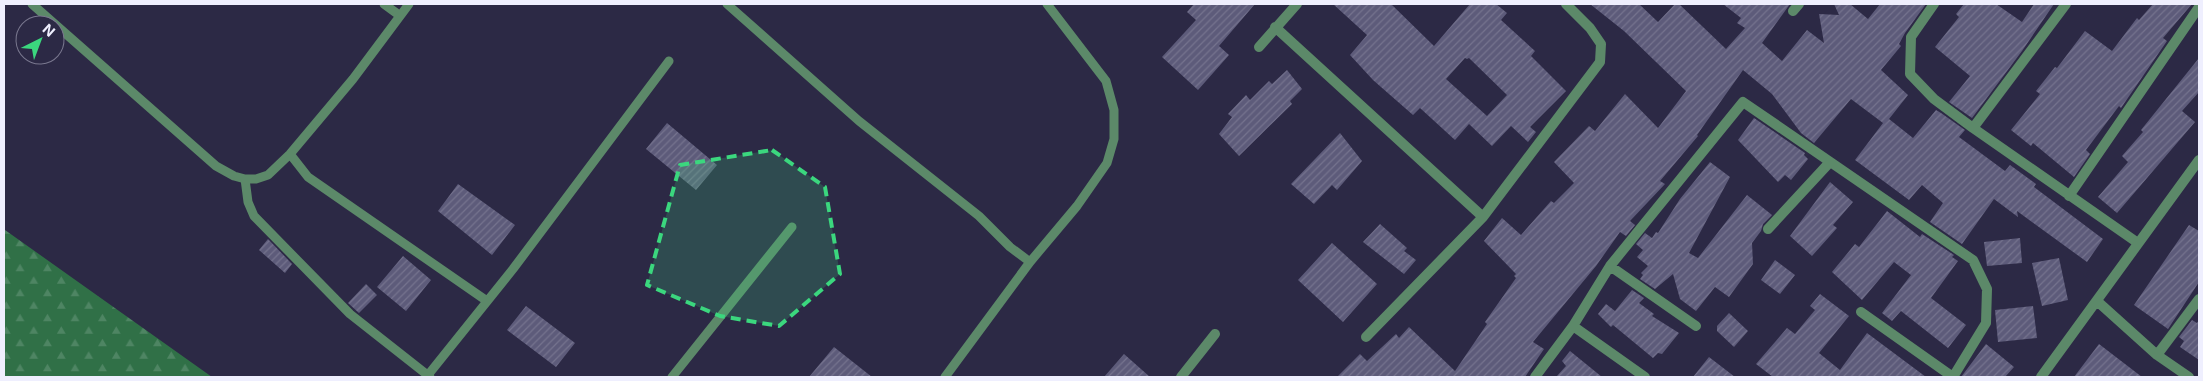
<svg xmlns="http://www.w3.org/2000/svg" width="2203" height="381" font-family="Inter,sans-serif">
  <defs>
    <pattern id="forest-firs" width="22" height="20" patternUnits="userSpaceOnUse" patternTransform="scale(1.25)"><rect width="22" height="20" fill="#307047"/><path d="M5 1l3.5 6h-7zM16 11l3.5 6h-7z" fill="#4e8563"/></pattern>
    <pattern id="building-hatch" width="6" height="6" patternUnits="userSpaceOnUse" patternTransform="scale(1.25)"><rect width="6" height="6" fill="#5d5b7a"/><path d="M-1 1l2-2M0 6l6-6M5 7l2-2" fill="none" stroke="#75738e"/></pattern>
  </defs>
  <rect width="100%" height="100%" fill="#2c2945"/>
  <path fill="url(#forest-firs)" d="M4 228 5 230 212 377H4Z"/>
  <path fill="url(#building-hatch)" fill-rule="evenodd" d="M1194 4H1255L1219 46 1229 55 1198 90 1162 57 1196 20 1187 12Z
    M1333 4H1391L1434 46 1470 4H1496L1507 13 1501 20 1535 51 1531 56 1566 91 1530 127 1536 132 1528 142 1511 126 1492 146 1469 124 1455 140 1420 108 1413 115 1373 80 1350 55 1367 35ZM1465 58 1467 59 1469 58 1507 95 1487 116 1446 79Z
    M1590 4H1639L1658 22 1675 4H1679L1726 49 1745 28 1737 23 1741 18 1723 4H1790L1762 43 1782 61 1807 30 1824 43 1819 14 1839 15 1834 4H1850L1868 19 1880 4H1926L1905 33 1899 44 1901 46 1881 70 1908 95 1889 119 1913 138 1936 110 1941 113 1965 130 1959 137 2005 171 2010 165 2036 184 2034 187 2103 239 2087 262 2017 211 2018 217 1994 199 1962 244 1930 222 1943 203 1922 185 1909 200 1855 160 1883 123 1851 99 1814 143 1801 133 1772 94 1743 70 1697 135 1698 136 1660 181 1665 184 1630 221 1635 225 1626 236 1620 232 1596 266 1533 342 1544 349 1525 377H1337L1360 354 1367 361 1396 334 1399 338 1409 327 1455 371 1487 324 1485 322 1516 278 1514 276 1516 274 1484 241 1502 218 1521 235 1551 201 1554 203 1574 183 1554 162 1589 126 1595 131 1625 94 1658 128 1686 91 1624 31Z
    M1964 4H1996L2022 22 2034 4H2054L2022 51 1972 118 1949 102 1970 76 1935 47 1959 17 1956 14Z
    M2153 4H2192L2163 38 2167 41 2121 108 2119 106 2086 150 2090 154 2074 177 2033 143 2031 146 2011 130 2040 94 2036 91 2055 67 2057 68 2085 31 2112 51 2137 18 2139 20Z
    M2199 58V92L2182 111 2195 122 2117 213 2098 197 2128 162 2122 156 2143 132 2141 130Z
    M1287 70 1302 89 1290 101 1292 104 1239 156 1219 134 1232 117 1228 114 1246 95 1250 100 1269 81 1272 84Z
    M1754 118 1805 153 1804 155 1808 159 1791 180 1785 175 1778 182 1738 140Z
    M667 123 717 165 696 190 646 149Z
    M1340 133 1362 161 1337 190 1332 185 1314 204 1291 184Z
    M1710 162 1730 177 1689 253 1698 258 1747 195 1772 215 1763 224 1761 231 1752 243 1753 264 1729 297 1715 287 1696 311 1680 299 1673 274 1655 289 1640 279 1643 275 1641 273 1648 266 1637 257 1643 250 1636 244 1645 233 1652 238 1656 232 1658 233 1680 199Z
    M1830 182 1853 202 1833 225 1837 228 1812 256 1790 236Z
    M458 184 515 225 492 255 438 211Z
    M1887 211 1920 237 1922 234 1954 255 1952 257 1958 261 1931 298 1966 325 1948 348 1901 311 1892 321 1882 313 1911 275 1894 262 1862 300 1832 272 1855 244 1859 247Z
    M1380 224 1407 248 1404 251 1416 260 1404 274 1363 242Z
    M2189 225 2199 231V282L2168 329 2134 305Z
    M2020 238 2022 263 1987 266 1984 242Z
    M268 239 292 264 285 273 259 250Z
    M1332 243 1377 284 1343 322 1298 280Z
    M403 256 431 280 406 311 377 287Z
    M2059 258 2068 300 2042 306 2032 263Z
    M1775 260 1795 275 1780 294 1761 280Z
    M366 284 377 295 359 313 348 303Z
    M1632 290 1644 298 1639 303 1654 314 1652 316 1679 333 1662 354 1658 353 1653 358 1613 325 1611 327 1598 314 1606 304 1615 311Z
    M1820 294 1849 316 1819 353 1840 370 1867 333 1926 377H1773L1756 364 1787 328 1795 334 1815 310 1810 306Z
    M526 306 575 343 556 367 507 330Z
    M2033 306 2037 338 1998 342 1995 310Z
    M1729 313 1748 331 1734 347 1717 331V326Z
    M2192 320 2197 323 2199 320V360L2180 347 2184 341 2179 337Z
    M1986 344 2014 367 2005 377H1961Z
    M2099 344 2142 377H2074Z
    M834 347 872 377H809Z
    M1570 351 1602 377H1556L1566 366 1562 361Z
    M1124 354 1150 377H1104Z
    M1709 357 1735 377H1693Z"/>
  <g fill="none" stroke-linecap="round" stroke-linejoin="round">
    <path stroke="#5c8969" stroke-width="9" d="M32 4 216 166 234 176 245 179H256L268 175 290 154 353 79 409 4
      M384 4 399 15
      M727 4 859 121 979 216 1010 247 1030 262
      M290 154 308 177 487 301
      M245 179 248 202 254 216 350 314 430 377
      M428 375 513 269 669 61
      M672 377 792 227
      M945 377 1030 262 1077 206 1107 163 1114 139V110L1106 81 1047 4"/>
    <path stroke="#5c8969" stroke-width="10" d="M1934 4 1911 37 1910 74 1934 99 1973 128 2138 243
      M1793 11 1799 4
      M1275 27 1483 217
      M1259 47 1297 4
      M1973 128 2066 4
      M2069 196 2199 7
      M1768 229 1830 162
      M1610 266 1696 326
      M2097 301 2157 355 2189 377
      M1861 312 1953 377
      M1573 326 1645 377
      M1366 337 1483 217 1600 62 1601 44 1590 28 1566 4
      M2157 355 2199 299
      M1181 377 1215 334
      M1535 377 1573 326 1610 266 1743 102 1973 260 1987 289 1986 323 1953 377
      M2041 377 2199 160"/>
  </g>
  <path fill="#3bd77e" fill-opacity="0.2" stroke="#3bd77e" stroke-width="4" stroke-dasharray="10 6" stroke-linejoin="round" d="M772 150 825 187 840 274 779 326 720 316 647 285 680 165Z"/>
  <rect width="2203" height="381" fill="none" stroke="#efeffe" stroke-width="10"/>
  <g transform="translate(40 40) rotate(42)"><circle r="24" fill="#2c2945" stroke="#7a788f"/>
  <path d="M0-4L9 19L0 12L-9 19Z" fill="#3bd77e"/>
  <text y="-8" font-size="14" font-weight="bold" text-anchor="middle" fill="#efeffe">N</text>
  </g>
</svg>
